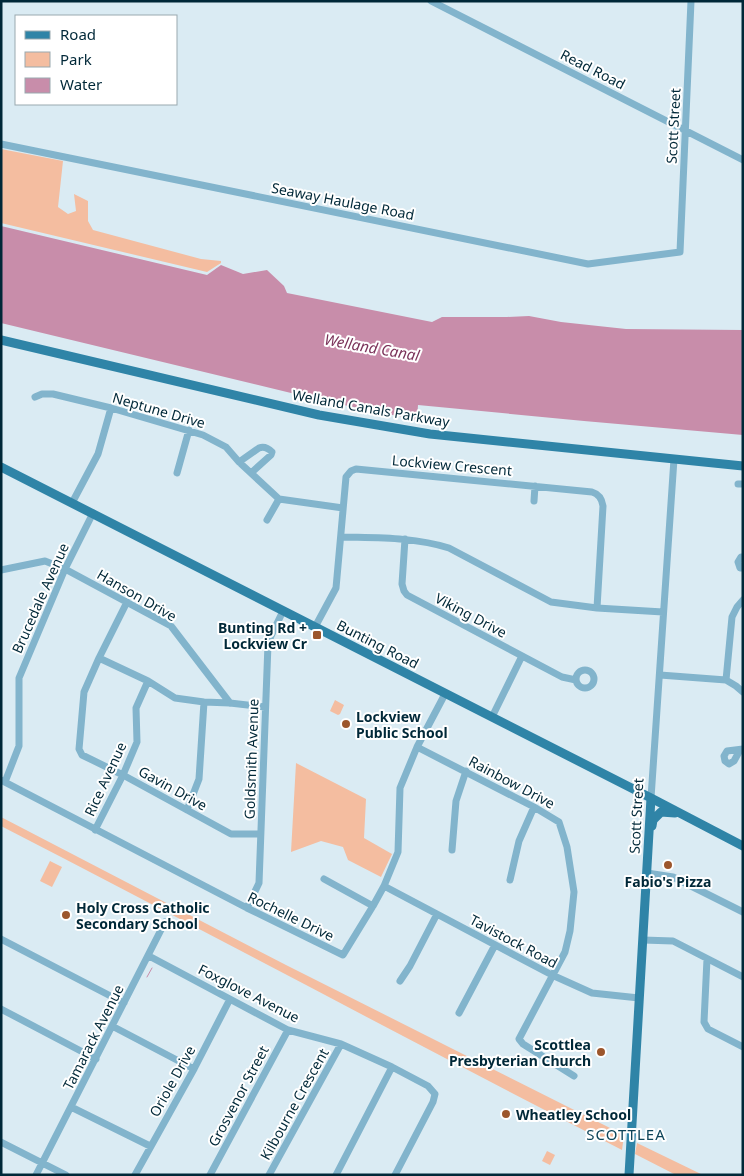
<svg xmlns="http://www.w3.org/2000/svg" width="744" height="1176" font-family="'Noto Sans',sans-serif">
  <rect width="100%" height="100%" fill="#daebf3"/>
  <path fill="#f4bda0" d="M1 149 63 161 58 207 68 214 76 211 74 194 88 201V221L93 230 201 259 221 261V263L207 272 1 223Z
    M335 700 344 705 340 714 338 715 330 711Z
    M296 763 366 799 364 838 392 854 381 877 348 860 343 847 321 841 291 852Z
    M1 817 286 965 624 1135 622 1150C414 1043 209 933 1 826Z
    M50 861 62 867 52 887 40 881Z
    M637 1143 703 1175H676L635 1154Z
    M547 1151 555 1155 550 1165 542 1161Z"/>
  <path fill="#c88daa" d="M1 226 207 275 221 265 243 274 267 270 284 286 287 293 432 322 442 317H507L529 316 561 322 626 329 743 330V435L584 421 418 405 417 420 324 401 1 323Z"/>
  <g fill="none" stroke-linecap="round" stroke-linejoin="round">
    <path stroke="#c88daa" stroke-width="1" d="M147 977 152 968"/>
    <path stroke="#82b4cc" stroke-width="7" d="M431 1 743 160
      M1 144 588 264 680 252 691 1
      M35 397 42 394H53L111 408 203 435 226 447 239 462 279 499 343 508
      M239 462 259 448C264 446 269 449 272 452L271 455 251 473
      M177 473 189 430
      M738 484H743
      M534 501 535 486
      M72 503 98 454 111 408
      M267 520 279 499
      M342 537C378 538 414 537 449 548L551 602 597 608 663 612
      M405 539 402 584 404 591 407 595 562 677 576 680
      M743 557H741L738 562 740 568H743
      M1 570 45 561 65 569 171 626 230 703
      M127 602 99 658 84 692 79 749 82 755 123 775 231 834H260
      M315 627 336 588 346 477 351 471 356 469 592 492C599 494 602 499 603 506L597 608
      M99 658 148 681 175 698 204 702 230 703 265 707
      M576 679a9 9 0 1 1 18 0a9 9 0 1 1-18 0Z
      M660 675 726 680 736 686 743 692
      M726 680 732 617 737 607 743 600
      M492 717 522 656
      M417 747 534 807 559 822 567 847 574 892 570 931 565 952 519 1039 523 1044 574 1076
      M740 750 734 761 729 764 725 761 724 756 727 751 743 749
      M1 780 247 908 343 955 373 906 384 886 398 852 400 788 417 747 445 694
      M5 782 19 746V678L65 569 93 513
      M651 798 674 459
      M187 810 199 779 204 702
      M95 830 123 775 137 742 136 708 148 681
      M452 850 456 801 466 771
      M647 873 673 877 743 912
      M324 879 373 906
      M510 880 519 841 534 807
      M384 886 552 975 592 993 639 998
      M247 908 259 883 268 644 271 636 283 611
      M1 939 124 1003
      M643 940 673 941 743 977
      M149 956 288 1030 341 1044 392 1067 428 1086 435 1094 433 1102 395 1175
      M707 959 704 1022 708 1029 743 1047
      M400 981 410 966 437 914
      M1 1009 96 1059
      M459 1013 495 945
      M112 1026 194 1069
      M71 1107 150 1146
      M1 1142 66 1175
      M36 1175 165 922
      M135 1175 194 1069 230 999
      M210 1175 288 1030
      M269 1175 341 1044
      M336 1175 392 1067"/>
    <path stroke="#2f84a7" stroke-width="9" d="M1 340 319 415 430 434 743 466
      M1 467 651 798 743 846
      M652 826 653 820 661 812 675 813
      M629 1175 651 798"/>
  </g>
  <g fill="#9c562c" stroke="#fff" stroke-width="2">
    <rect x="312" y="630" width="10" height="10" rx="2.5"/>
    <circle cx="346" cy="724" r="5"/>
    <circle cx="668" cy="865" r="5"/>
    <circle cx="66" cy="915" r="5"/>
    <circle cx="601" cy="1052" r="5"/>
    <circle cx="506" cy="1114" r="5"/>
  </g>
  <g text-anchor="middle" dominant-baseline="central" stroke-width="4" stroke-linejoin="round" paint-order="stroke">
    <g font-size="14" fill="#002838" stroke="#fff">
      <text transform="translate(593 69) rotate(27)">Read Road</text>
      <text transform="translate(673 126) rotate(-87)">Scott Street</text>
      <text transform="translate(343 201) rotate(11)">Seaway Haulage Road</text>
      <text transform="translate(371 408) rotate(10)">Welland Canals Parkway</text>
      <text transform="translate(159 410) rotate(16)">Neptune Drive</text>
      <text transform="translate(452 465) rotate(5)">Lockview Crescent</text>
      <text transform="translate(137 595) rotate(30)">Hanson Drive</text>
      <text transform="translate(40 598) rotate(-66)">Brucedale Avenue</text>
      <text transform="translate(471 615) rotate(28)">Viking Drive</text>
      <text transform="translate(378 644) rotate(27)">Bunting Road</text>
      <text transform="translate(251 759) rotate(-88)">Goldsmith Avenue</text>
      <text transform="translate(105 779) rotate(-65)">Rice Avenue</text>
      <text transform="translate(512 782) rotate(28)">Rainbow Drive</text>
      <text transform="translate(173 788) rotate(29)">Gavin Drive</text>
      <text transform="translate(636 816) rotate(-87)">Scott Street</text>
      <text transform="translate(291 916) rotate(26)">Rochelle Drive</text>
      <text transform="translate(514 941) rotate(28)">Tavistock Road</text>
      <text transform="translate(249 993) rotate(27)">Foxglove Avenue</text>
      <text transform="translate(93 1037) rotate(-63)">Tamarack Avenue</text>
      <text transform="translate(172 1081) rotate(-61)">Oriole Drive</text>
      <text transform="translate(238 1096) rotate(-62)">Grosvenor Street</text>
      <text transform="translate(294 1104) rotate(-61)">Kilbourne Crescent</text>
    </g>
    <g font-size="14" font-weight="bold" fill="#002838" stroke="#fff" text-anchor="start">
      <text x="307" y="627" text-anchor="end">Bunting Rd +<tspan x="307" dy="16">Lockview Cr</tspan></text>
      <text x="356" y="716">Lockview<tspan x="356" dy="16">Public School</tspan></text>
      <text x="668" y="881" text-anchor="middle">Fabio's Pizza</text>
      <text x="76" y="907">Holy Cross Catholic<tspan x="76" dy="16">Secondary School</tspan></text>
      <text x="591" y="1044" text-anchor="end">Scottlea<tspan x="591" dy="16">Presbyterian Church</tspan></text>
      <text x="516" y="1114">Wheatley School</text>
    </g>
    <g font-size="15" font-style="italic" fill="#7b335a" stroke="#fff">
      <text transform="translate(372 347) rotate(10)">Welland Canal</text>
    </g>
    <g font-size="15" letter-spacing="1" fill="#0d4459" stroke="#fff">
      <text x="626" y="1134">SCOTTLEA</text>
    </g>
  </g>
  <rect width="744" height="1176" fill="none" stroke="#002838" stroke-width="5"/>
  <rect x="15" y="15" width="162" height="90" fill="#ffffff" stroke="#99a9af"/>
  <rect x="25" y="31" width="25" height="8" fill="#2f84a7" stroke="#99a9af"/>
  <text x="60" y="40" font-size="15" fill="#002838">Road</text>
  <rect x="25" y="52" width="25" height="15" fill="#f4bda0" stroke="#99a9af"/>
  <text x="60" y="65" font-size="15" fill="#002838">Park</text>
  <rect x="25" y="78" width="25" height="15" fill="#c88daa" stroke="#99a9af"/>
  <text x="60" y="90" font-size="15" fill="#002838">Water</text>
</svg>
